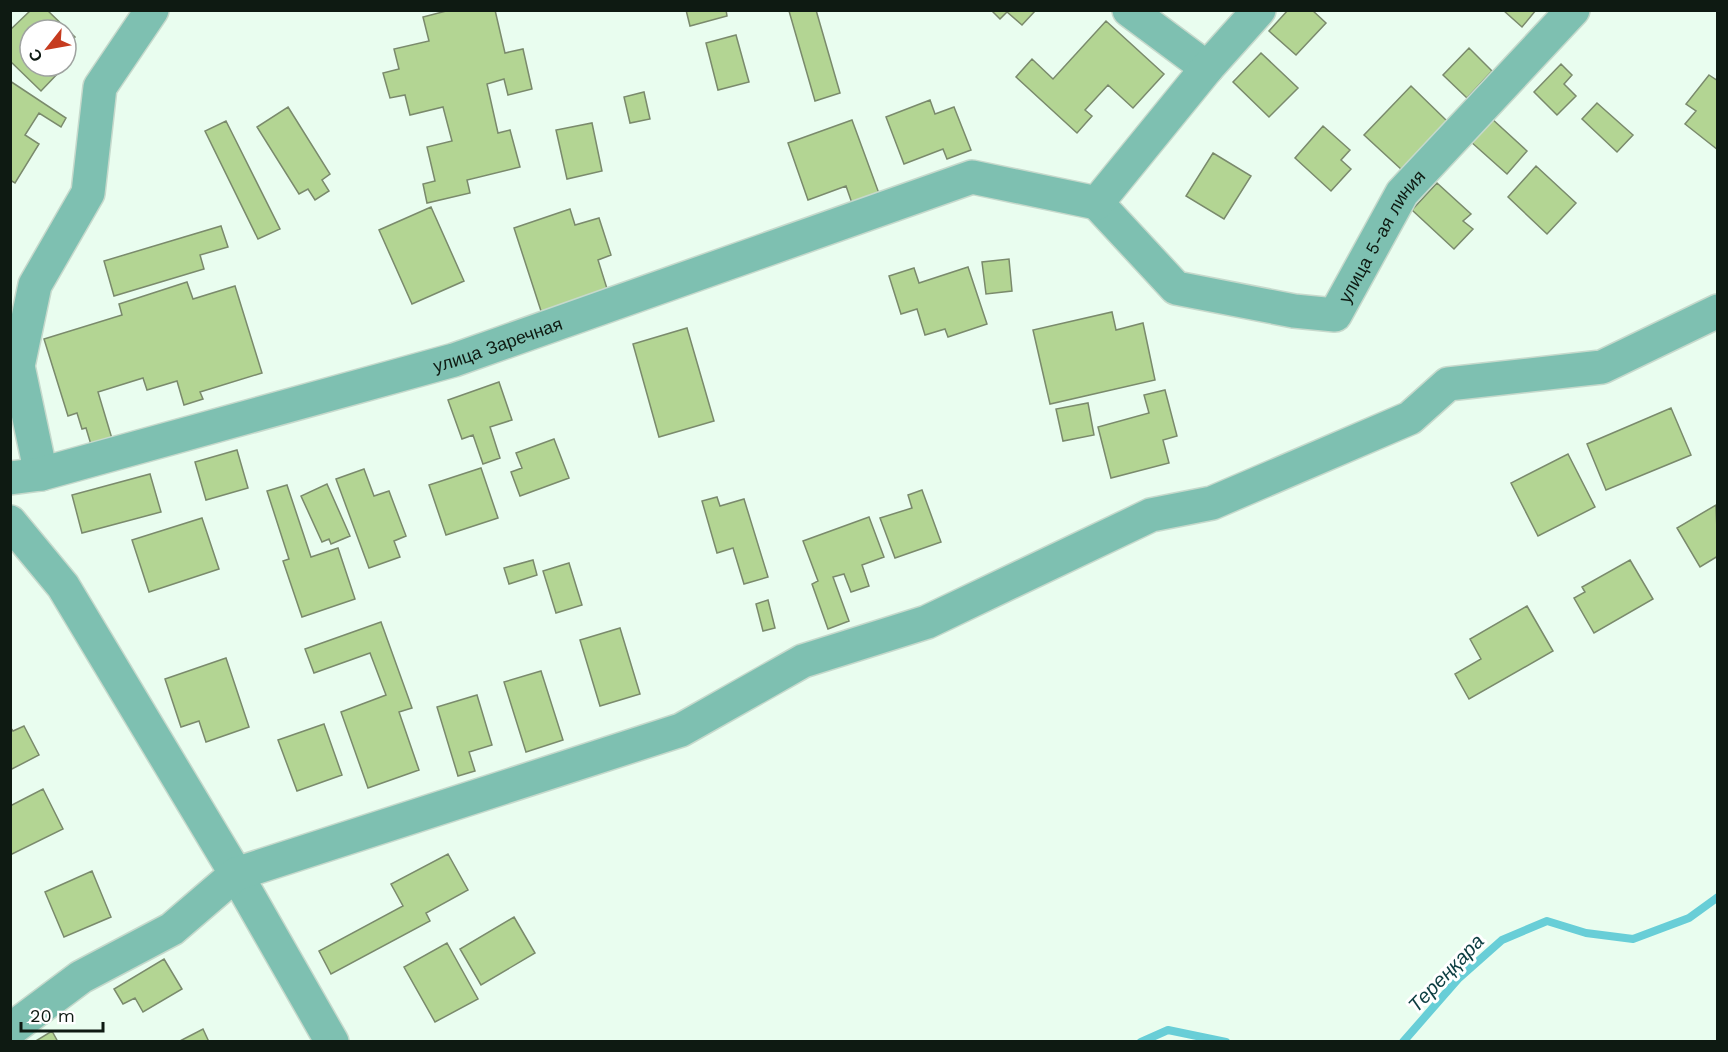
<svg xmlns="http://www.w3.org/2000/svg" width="1728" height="1052" font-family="'Work Sans',sans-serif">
  <rect width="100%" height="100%" fill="#e9fdef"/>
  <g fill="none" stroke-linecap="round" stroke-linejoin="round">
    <path stroke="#68ced7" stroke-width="8" d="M1141 1042 1168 1030 1226 1042
      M1403 1042 1458 979 1502 940 1547 921 1586 933 1633 939 1689 918 1718 897"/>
  </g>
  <path fill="#b3d593" stroke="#7a8a6c" stroke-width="1.5" d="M31 10H47L75 37 66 46V30H30V66H56L61 70 41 91 10 61V30Z
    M450 10H495L505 53 523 49 532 89 508 95 504 79 487 84 498 133 510 130 520 167 467 180 470 193 427 203 423 184 435 181 427 147 452 141 443 107 410 115 405 95 390 98 383 73 399 69 394 49 429 41 423 17Z
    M686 10H726L727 16 690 26Z
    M816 10 840 93 815 101 789 11Z
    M991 10H1036L1022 25 1007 12 1000 19Z
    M1288 10H1312L1326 23 1296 55 1269 31Z
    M1503 10H1536L1522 27Z
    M1106 21 1164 74 1133 108 1108 85 1085 110 1092 116 1077 133 1016 77 1032 59 1053 79Z
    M736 35 749 82 718 90 706 43Z
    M1469 48 1492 71 1467 98 1443 75Z
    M1261 53 1298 88 1269 117 1233 82Z
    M1561 64 1572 75 1564 84 1576 96 1557 115 1534 92Z
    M1709 75 1718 81V150L1685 124 1696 111 1686 104Z
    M10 81 66 118 61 127 39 113 25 135 39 144 15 183 10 180Z
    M1411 86 1448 122 1402 170 1364 135Z
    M644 92 650 119 630 123 624 97Z
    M930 100 935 114 954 107 971 150 947 159 943 149 904 164 886 117Z
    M1597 103 1633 135 1617 152 1582 119Z
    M288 107 330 174 322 180 329 191 315 200 308 189 299 194 257 127Z
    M1491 118 1527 151 1507 174 1470 141Z
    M852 120 881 199 854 209 846 186 808 200 788 143Z
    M226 121 280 229 258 239 205 131Z
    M592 123 602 171 567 179 556 130Z
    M1323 126 1350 150 1341 160 1351 169 1331 191 1295 158Z
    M1213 153 1251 176 1224 219 1186 196Z
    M1536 166 1576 203 1547 234 1508 197Z
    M1437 183 1471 214 1463 221 1473 229 1454 249 1412 210Z
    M431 207 464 281 412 304 379 230Z
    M570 209 575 225 599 218 611 255 598 260 609 295 543 317 514 228Z
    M221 226 228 247 200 255 204 269 114 296 104 261Z
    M1009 259 1012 291 986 294 982 262Z
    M968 267 987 324 948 337 945 329 925 335 917 309 901 314 889 276 914 268 919 283Z
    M187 282 193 299 235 286 262 373 200 392 203 399 184 405 177 381 147 390 143 378 98 392 116 452 95 458 86 428 82 429 77 413 68 416 44 339 122 315 119 304Z
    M1112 312 1116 330 1143 323 1155 380 1050 404 1033 330Z
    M687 328 714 421 659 437 633 344Z
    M499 382 512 420 490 427 500 458 483 464 473 435 462 439 448 400Z
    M1165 390 1177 436 1163 440 1169 463 1111 478 1098 427 1149 413 1144 395Z
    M1088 403 1094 435 1063 441 1056 409Z
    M1671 408 1691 455 1606 490 1587 444Z
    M554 439 569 478 520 496 511 472 522 468 516 453Z
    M237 450 248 488 206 500 195 462Z
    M1568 454 1595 507 1538 536 1511 483Z
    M481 468 498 518 446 535 429 485Z
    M364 469 374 496 389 491 406 536 394 541 400 557 369 568 336 479Z
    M150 474 161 512 82 533 72 495Z
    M327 484 350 536 331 544 329 539 322 542 301 496Z
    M287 485 311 557 338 548 355 599 302 617 283 561 289 559 267 491Z
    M922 490 941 542 895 558 880 518 912 508 908 495Z
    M717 497 720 506 744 499 768 577 744 584 733 548 717 553 702 501Z
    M1716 505 1718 556 1700 567 1677 528Z
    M869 517 884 557 862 565 869 586 851 592 844 574 833 577 849 621 828 629 812 584 818 581 803 541Z
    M202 518 219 569 149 592 132 540Z
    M533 560 537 575 509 584 504 568Z
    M1630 560 1653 599 1594 633 1574 598 1585 592 1582 587Z
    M569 563 582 605 556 613 543 571Z
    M768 600 775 628 763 631 756 604Z
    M1527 606 1553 651 1469 699 1455 674 1481 659 1470 639Z
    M381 622 412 708 399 712 419 770 368 788 341 712 386 695 370 653 314 673 305 649Z
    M620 628 640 694 600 706 580 640Z
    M226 658 249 727 206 742 199 721 181 727 165 679Z
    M541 671 563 740 526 752 504 682Z
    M477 695 492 745 469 752 475 771 458 776 437 707Z
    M324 724 342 775 297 791 278 740Z
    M24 726 39 755 10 770V727L13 731Z
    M43 789 63 829 10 855V806Z
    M448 854 468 890 426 913 430 921 331 974 319 951 403 906 391 884Z
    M92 871 111 917 64 937 45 892Z
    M514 917 535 953 481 985 460 949Z
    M447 943 478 999 435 1022 404 967Z
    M164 959 182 989 143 1012 135 998 123 1004 114 989Z
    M203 1029 209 1042H178Z
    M52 1031 58 1042H34Z"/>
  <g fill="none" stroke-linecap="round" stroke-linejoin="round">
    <g stroke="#c6d9cc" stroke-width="36">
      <g id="minor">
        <path d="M1129 10 1207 68"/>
        <path id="s1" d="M1097 203 1176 288 1294 311 1335 315 1402 193 1573 10"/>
        <path d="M41 474 18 366 35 285 88 193 100 87 152 10"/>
        <path id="s2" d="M10 478 41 474 454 360 972 177 1097 203 1207 68 1259 10"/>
        <path d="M10 522 63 586 236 874 332 1042"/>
        <path d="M10 1030 81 977 172 929 236 874 681 730 803 661 927 622 1151 515 1212 503 1410 418 1448 384 1602 367 1718 311"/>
      </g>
    </g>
    <use href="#minor" stroke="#7ec0b1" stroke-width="33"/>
  </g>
  <g text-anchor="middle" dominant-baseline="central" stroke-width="6" stroke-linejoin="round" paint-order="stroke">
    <g font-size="18" fill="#0e1a12" stroke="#fff">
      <text stroke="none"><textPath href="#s1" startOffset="369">улица 5-ая линия</textPath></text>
      <text stroke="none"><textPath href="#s2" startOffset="506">улица Заречная</textPath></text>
    </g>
    <g font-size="20" font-style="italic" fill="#0c3d41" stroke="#fff">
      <text transform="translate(1446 973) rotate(-46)">Тереңқара</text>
    </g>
  </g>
  <rect width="1728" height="1052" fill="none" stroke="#0e1a12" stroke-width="24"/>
  <g transform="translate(48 48) rotate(239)"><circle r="28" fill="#ffffff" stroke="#9fa3a0" stroke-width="1.5"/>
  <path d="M0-4.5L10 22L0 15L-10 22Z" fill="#c63b1f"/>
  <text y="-9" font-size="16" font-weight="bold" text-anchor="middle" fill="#0e1a12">С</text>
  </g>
  <path d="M21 1022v9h82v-9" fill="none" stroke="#0e1a12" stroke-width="3"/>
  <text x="30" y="1022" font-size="18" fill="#0e1a12" stroke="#ffffff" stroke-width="4.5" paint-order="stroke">20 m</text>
</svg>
